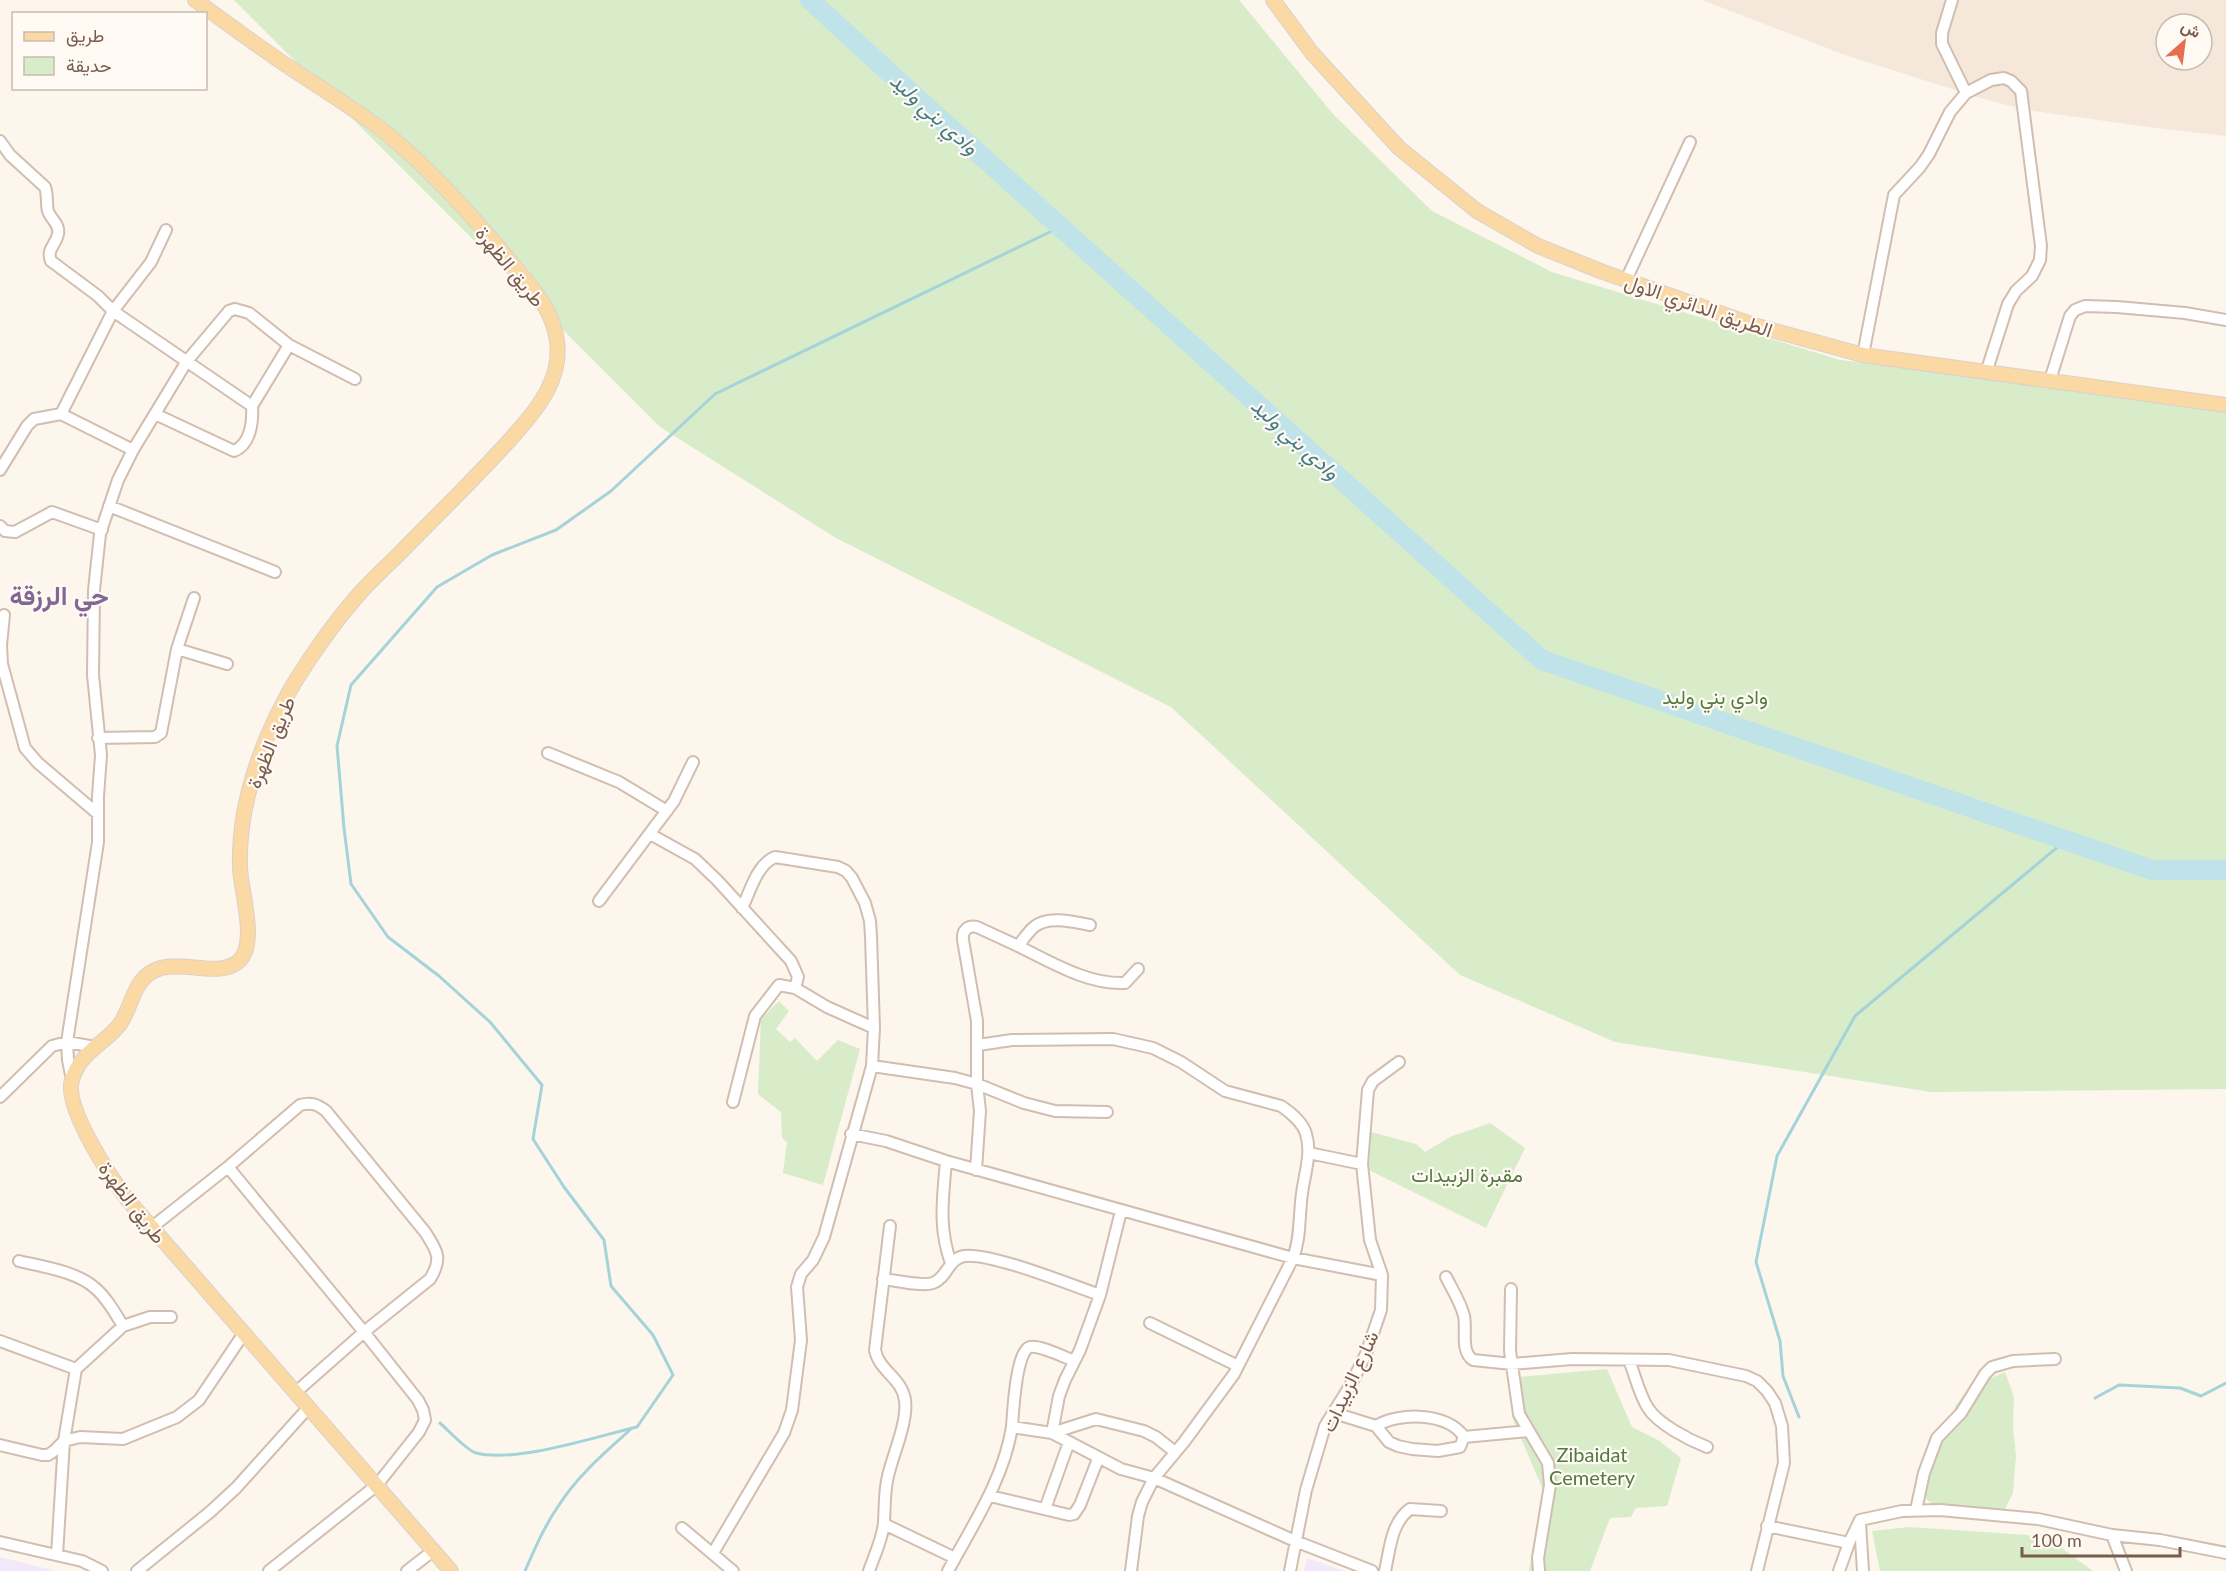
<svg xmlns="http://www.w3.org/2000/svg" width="2226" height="1571" font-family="Lato,Vazirmatn,sans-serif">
  <rect width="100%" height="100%" fill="#fdf6ec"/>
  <path fill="#f5e8da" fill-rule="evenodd" d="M1702 0H2226V136L2148 127 2026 110 1980 98 1845 55ZM2166 24H2202V60H2166Z"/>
  <path fill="#f3e8fa" d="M0 1557 56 1571H0Z
    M1307 1558 1344 1571H1304Z"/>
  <path fill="#d8ecc9" d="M234 0H1239L1333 114 1432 211 1552 272 1840 360 2226 405V1089L1931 1092 1615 1042 1460 975 1171 707 836 538 660 427Z
    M779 1001 789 1011 776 1029 790 1042 795 1038 817 1061 838 1040 860 1049 823 1185 783 1173 787 1142 782 1138 781 1112 758 1094 761 1019Z
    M1490 1123 1525 1148 1486 1228 1369 1170 1371 1132 1416 1144 1425 1152 1450 1137Z
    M1607 1369 1632 1427 1658 1440 1681 1458 1667 1506 1636 1508 1631 1517 1610 1518 1590 1571H1529L1543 1490 1512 1417 1519 1377Z
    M2005 1372 2014 1397 2013 1427 2016 1456 2013 1493 2000 1518 1944 1513 1924 1497 1922 1459 1948 1428 1956 1405 1970 1387Z
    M1909 1527 2028 1535 2060 1547 2093 1571H1880L1872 1531Z"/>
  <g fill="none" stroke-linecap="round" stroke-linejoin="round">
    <path stroke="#a5d3da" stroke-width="3" d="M822 0 836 24
      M2095 1398 2119 1385 2180 1388 2201 1396 2226 1383
      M1799 1417 1783 1376 1780 1341 1756 1262 1777 1156 1855 1016 2066 840
      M440 1423C448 1430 466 1450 476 1453 517 1463 594 1437 637 1427L673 1375 653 1335 611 1286 604 1240 564 1187 533 1139 542 1085 490 1022 439 976 388 937 351 884 344 828 337 746 351 685 437 587 492 555 556 530 611 491 715 394 1060 227
      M525 1571C535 1548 545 1525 559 1505 578 1475 606 1452 632 1428"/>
    <path stroke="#bfe3e8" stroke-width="20" d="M810 0 917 98 1542 660 2152 870H2226"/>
    <g stroke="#d1beb0" stroke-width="14">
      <path id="minor" d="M1952 0 1942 33V44L1966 93
        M0 141 10 155 45 187C48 195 46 204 48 211 51 220 60 224 58 234 56 245 46 249 51 261L98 296 113 311 252 406C253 421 251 444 234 451L155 414
        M1626 280 1690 142
        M1863 355 1894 195 1920 167 1929 154 1950 112 1966 93 1991 80 2004 78 2011 81 2021 91 2041 246 2040 260 2032 276 2016 291 2008 304 1986 373
        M2050 380 2070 316 2075 310 2085 306 2117 307 2185 313 2226 320
        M252 406 289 345
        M61 414 133 450
        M0 470 27 426 34 419 61 414 113 311 151 262 166 230
        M109 506 275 572
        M0 526 5 531 15 532 52 512 102 530
        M4 615 1 645 2 664 25 748 38 763 98 814
        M177 649 227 664
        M98 738 155 737 161 733 177 649 194 598
        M548 753 619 782 667 811
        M650 834 695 859 717 880 791 961 798 977 795 988
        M599 901 674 801 693 762
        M1018 946C1051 962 1088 985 1125 983L1138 969
        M978 1045 1012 1040 1113 1039 1153 1048 1181 1062 1225 1091 1281 1106C1290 1112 1303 1123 1306 1134 1313 1156 1302 1180 1301 1203 1299 1222 1300 1240 1293 1258L1234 1374 1184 1442 1154 1478 1142 1502 1138 1516 1131 1571
        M872 1066 955 1078 977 1084V1021L963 940C962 930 968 925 977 927L1018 946C1023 940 1028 932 1034 927 1048 915 1074 922 1090 925
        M72 1080 68 1060 67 1042 98 842V796L101 755 93 675 94 590 100 534 118 480 133 450 187 361 229 311 235 309 249 313 289 345 355 379
        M977 1084 1024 1103 1055 1111 1107 1112
        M0 1097 52 1046 67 1042 95 1047
        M733 1102 755 1016 779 985 795 988 827 1007 874 1028
        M851 1134 886 1141 946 1161 1293 1258 1382 1275
        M1309 1153 1362 1164
        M946 1161C943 1197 938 1228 951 1263
        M228 1167 364 1332 418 1400 423 1410 425 1420 419 1432 377 1485 269 1571
        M976 1170 980 1111 977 1084
        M151 1228 228 1167 300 1105C311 1102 317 1104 326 1111L425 1232C437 1251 443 1258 430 1279L364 1332 296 1392
        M19 1261C43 1267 76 1271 95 1288 107 1298 115 1313 123 1326
        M1446 1277C1452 1289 1461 1303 1464 1316 1467 1330 1460 1351 1473 1360L1512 1364 1572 1359 1669 1360 1746 1376 1757 1381 1767 1391 1775 1403 1782 1426 1784 1463 1757 1571
        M883 1279C895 1280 922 1287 933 1283 947 1278 948 1259 964 1256 990 1252 1071 1285 1100 1295
        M1511 1289 1510 1351 1519 1414 1548 1463 1550 1485 1538 1558 1539 1571
        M1150 1323 1238 1366
        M0 1341 76 1369
        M1629 1360C1635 1375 1639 1394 1648 1408 1658 1424 1689 1440 1707 1447
        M1334 1413 1376 1426 1389 1442 1398 1446 1412 1449 1438 1451 1460 1447 1464 1437
        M1376 1426C1398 1412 1448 1412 1464 1437L1528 1431
        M1012 1427C1013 1413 1016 1350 1030 1347 1040 1345 1064 1357 1074 1361
        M1052 1433 1059 1396 1065 1380 1080 1350 1100 1295 1121 1211
        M1052 1433 1096 1419 1144 1431 1156 1437 1175 1452
        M0 1445 42 1455H48L54 1451 64 1441 76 1369 123 1326 150 1317H171
        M990 1496 1069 1515 1074 1514 1080 1505 1098 1459
        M1045 1509 1069 1442
        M1916 1510 1924 1473 1937 1438 1961 1413 1985 1374 1992 1367 2013 1361 2055 1359
        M1860 1523 1863 1571
        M884 1524 955 1558
        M1767 1526 1849 1543
        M682 1528 733 1571
        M2112 1535 2126 1571
        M0 1542 82 1561 102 1571
        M713 1553 784 1433 792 1410 801 1340 797 1287 801 1274 813 1260 824 1237 872 1066 874 1028 871 936 870 921 865 903 852 878 846 871 838 867 775 857C757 864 750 892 742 908
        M57 1555 64 1441 80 1437 123 1439 177 1417 199 1400 244 1333
        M137 1571 210 1512 236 1488 308 1408
        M407 1571 434 1550
        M869 1571C874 1556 883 1538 884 1522 885 1507 884 1492 888 1476 893 1454 908 1422 905 1400 902 1378 879 1371 875 1350L890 1226
        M948 1571C973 1524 1003 1481 1012 1427L1052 1433 1121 1469 1154 1478 1295 1541 1372 1571
        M1290 1571 1306 1490 1325 1426 1350 1386 1366 1354 1381 1310 1382 1275 1370 1240 1362 1164 1368 1090 1373 1081 1399 1062
        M1385 1571C1390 1549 1391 1523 1410 1509L1441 1511
        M1839 1571 1849 1543 1860 1520 1902 1511 1940 1510 2038 1519 2112 1535 2160 1540 2226 1553"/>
    </g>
    <g stroke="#dad1cd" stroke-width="16">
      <path id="major" d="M195 0C225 22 255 44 286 65 320 88 354 108 386 133 431 170 472 215 509 260 529 284 553 308 557 341 562 378 539 407 516 433 479 475 438 514 399 554 384 569 367 584 354 600 333 624 305 664 289 692 260 745 238 806 240 868 241 892 258 943 239 961 220 978 184 961 161 968 133 976 134 1003 120 1024 109 1039 91 1047 80 1063 76 1069 72 1077 71 1085 69 1114 109 1175 127 1199L451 1571
        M1273 0 1312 53 1399 148 1477 211 1538 246 1603 272 1757 326 1863 355 2226 405"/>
    </g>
    <use href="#minor" stroke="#fff" stroke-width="10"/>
    <use href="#major" stroke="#fbd9a5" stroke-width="14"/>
  </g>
  <g text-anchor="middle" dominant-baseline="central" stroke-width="4.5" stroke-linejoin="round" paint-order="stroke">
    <g font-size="20" fill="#7a5c4d" stroke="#fffaf3">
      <text transform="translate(511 266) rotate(51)">طريق الظهرة</text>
      <text transform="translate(1699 305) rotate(19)">الطريق الدائري الاول</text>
      <text transform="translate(270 742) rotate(-68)">طريق الظهرة</text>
      <text transform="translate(133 1202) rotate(53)">طريق الظهرة</text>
      <text transform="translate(1349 1381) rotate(-65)">شارع الزبيدات</text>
    </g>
    <g font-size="20" fill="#537a41" stroke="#fffaf3">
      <text x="1715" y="696">وادي بني وليد</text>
      <text x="1467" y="1174">مقبرة الزبيدات</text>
      <text x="1592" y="1454">Zibaidat<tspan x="1592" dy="23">Cemetery</tspan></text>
    </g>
    <g font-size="21" font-style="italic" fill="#437c86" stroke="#fffaf3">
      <text transform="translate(935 113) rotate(42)">وادي بني وليد</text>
      <text transform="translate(1296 438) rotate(42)">وادي بني وليد</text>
    </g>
    <g font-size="26" font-weight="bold" fill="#846695" stroke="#fffaf3">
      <text x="59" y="595">حي الرزقة</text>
    </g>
  </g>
  <rect x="12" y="12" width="195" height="78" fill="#fffaf3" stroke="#cabbb1" stroke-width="1.5"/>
  <rect x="24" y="32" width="30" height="9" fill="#fbd9a5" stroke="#cabbb1" stroke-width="1.5"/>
  <text x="66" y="42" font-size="18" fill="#7a5c4d">طريق</text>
  <rect x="24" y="57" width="30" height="18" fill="#d8ecc9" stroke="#cabbb1" stroke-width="1.5"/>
  <text x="66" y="72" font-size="18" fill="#7a5c4d">حديقة</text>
  <g transform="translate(2184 42) rotate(28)"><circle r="28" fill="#fffaf3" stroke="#cabbb1" stroke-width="1.5"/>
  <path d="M0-4.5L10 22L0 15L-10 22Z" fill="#e76f51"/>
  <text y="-9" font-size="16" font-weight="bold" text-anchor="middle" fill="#7a5c4d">ش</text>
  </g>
  <path d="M2022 1547v9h158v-9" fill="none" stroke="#7a5c4d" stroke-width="3"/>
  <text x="2031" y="1547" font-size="18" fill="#7a5c4d" stroke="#fffaf3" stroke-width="4.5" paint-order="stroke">100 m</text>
</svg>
